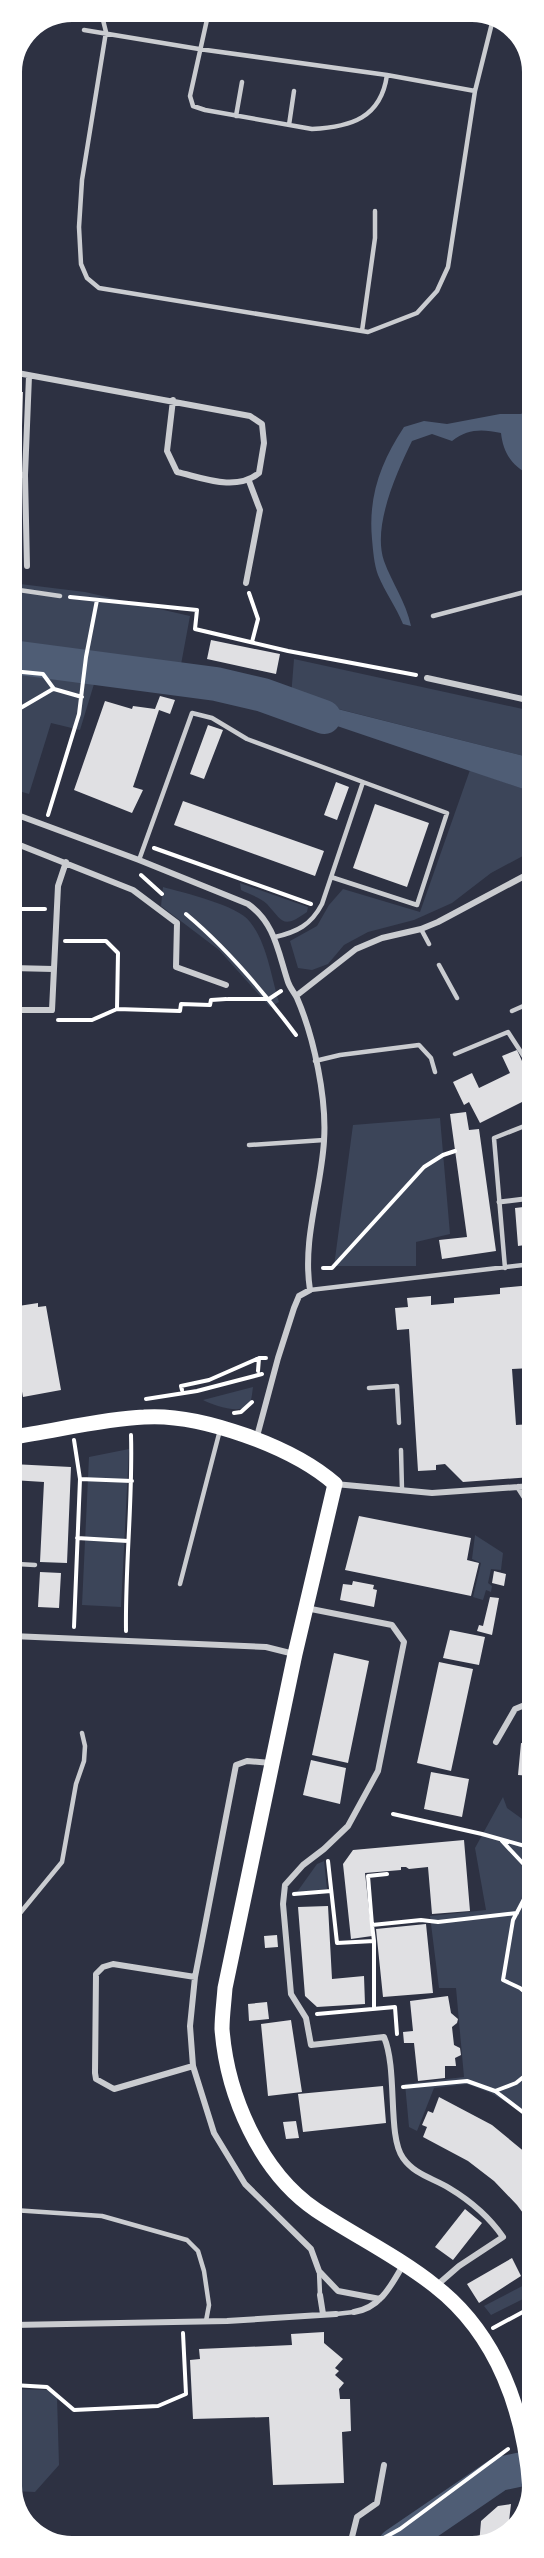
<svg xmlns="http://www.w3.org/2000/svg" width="544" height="2558" font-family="Ubuntu,sans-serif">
  <rect width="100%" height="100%" fill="#2d3142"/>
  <path fill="#3c4559" d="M12 583 85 592 190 616 180 670 285 691 274 713 207 693 180 695 94 684 80 730 51 723 29 794 12 789Z
    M294 659 532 711V758L291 697Z
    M470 770 532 792V851L491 873 452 903 414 920 368 932 344 945 328 964 312 970 298 968 290 941 317 926 329 905 343 889 420 912Z
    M240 883 308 907 307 912C283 929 283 922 267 904 261 898 249 894 241 890Z
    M163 887C184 893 238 905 250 922 267 943 271 976 279 1002L270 1007 219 950 161 906Z
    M440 1118 450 1234 416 1242V1266H334L353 1125Z
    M253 1387C252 1393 252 1403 247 1406 238 1414 213 1405 203 1400Z
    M129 1449 121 1607 82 1605 89 1457Z
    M475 1535 503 1553 501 1570 491 1569 488 1583 492 1586 491 1592 486 1590 483 1600 473 1597 481 1563 472 1559Z
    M503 1797 507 1808 532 1826V2118L491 2093 467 2084 434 2088 417 2131 409 2127 405 2084 464 2077 456 1988H439L430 1916 486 1910 475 1848Z
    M324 1861 327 1889 297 1892 317 1864Z
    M532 2281V2295L527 2297 491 2315 484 2306Z
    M13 2389 48 2390 57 2397 59 2465 35 2492 13 2491Z"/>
  <path fill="#4f5d75" d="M532 407V475C512 468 503 452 501 433 481 429 468 429 452 441L432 434 412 441C397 472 372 526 384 561 392 583 406 602 411 626L403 624C396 607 385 592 378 575 374 564 373 550 372 539 368 496 381 462 404 427L424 421 447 424 500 414H521Z
    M282 695 532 758V792L278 706Z"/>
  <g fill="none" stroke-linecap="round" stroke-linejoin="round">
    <path stroke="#4f5d75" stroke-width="34" d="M12 657 216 684 263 695 324 717
      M395 2545 499 2474 532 2467"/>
  </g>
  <path fill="#e0e0e3" d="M12 392H23L22 426H12Z
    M211 640 280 654 276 674 207 659Z
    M160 696 175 700 170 714 159 710 133 787 143 790 132 813 74 790 105 701 132 709 133 706 155 709Z
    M208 725 223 730 204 779 190 774Z
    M336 782 349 787 337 820 324 815Z
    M183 801 324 851 315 876 174 825Z
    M375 804 429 823 407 887 353 868Z
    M517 1050 532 1083V1097L480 1123 469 1102 464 1105 453 1082 472 1073 479 1088 510 1073 502 1056Z
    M466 1112 469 1130 479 1129 496 1251 442 1259 439 1240 467 1237 450 1114Z
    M532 1206V1244L518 1246 515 1208Z
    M532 1285V1368L512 1369 516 1425 532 1424V1477L463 1482 445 1464 436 1465V1470L418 1471 409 1329 397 1330 395 1308 408 1307 407 1298 431 1296V1305L454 1303V1298L500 1294V1288Z
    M38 1303V1307L46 1306 61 1390 23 1397 12 1337V1307Z
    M12 1464 71 1467 67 1563 40 1562 44 1482 12 1480Z
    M359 1516 471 1538 467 1560 479 1563 471 1596 345 1570Z
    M494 1571 506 1574 504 1586 492 1583Z
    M40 1572 61 1573 59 1608 38 1607Z
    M353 1581 374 1585 373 1589 377 1590 374 1607 340 1600 343 1584 352 1585Z
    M490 1597 499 1598 492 1635 477 1631 479 1625 483 1626Z
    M450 1630 485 1637 479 1665 443 1658Z
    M334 1653 369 1661 348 1763 312 1755Z
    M439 1662 473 1669 451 1771 417 1763Z
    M521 1743 532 1744V1776L518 1775Z
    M311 1760 346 1768 340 1804 303 1795Z
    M431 1772 469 1779 462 1817 424 1809Z
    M464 1840 470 1911 432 1914 428 1867 409 1869 406 1867H401V1870L365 1873 372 1936 351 1939 343 1864 353 1850Z
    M328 1906 332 1979 364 1976 365 2004 317 2007 305 1996 298 1907Z
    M426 1924 433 1993 383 1997 376 1929Z
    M277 1935 278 1947 265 1948 264 1936Z
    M448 1996 451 2013 458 2019 457 2023 452 2027 454 2045 460 2048 461 2055 455 2058 456 2066H445V2078L418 2081 414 2043H404L403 2032 413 2031 410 2001Z
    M267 2002 269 2019 249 2021 248 2004Z
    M291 2020 302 2092 268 2096 261 2024Z
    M383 2086 386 2123 303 2132 298 2094Z
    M439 2097 492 2125 532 2158V2225L517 2205 494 2181 468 2161 423 2137 427 2127 422 2125 428 2111 433 2113Z
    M296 2121 299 2138 286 2139 283 2122Z
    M465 2209 482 2223 453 2260 435 2247Z
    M512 2258 521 2276 479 2303 467 2284Z
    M324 2332V2343L343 2359 335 2368 339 2371 335 2375 344 2383 339 2389 340 2399H350L351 2431 342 2432 344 2483 273 2485 269 2417 193 2419 190 2360 200 2359 199 2349 292 2345 291 2334Z
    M511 2504 508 2530 479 2545 481 2521 498 2506Z"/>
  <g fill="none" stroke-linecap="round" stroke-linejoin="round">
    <path stroke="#fff" stroke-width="4" d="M249 593 258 619 252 642
      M70 597 197 610 195 629 288 651 416 675
      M12 671 43 674 54 689 82 697
      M12 713 53 689
      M48 815 79 714 86 657 97 600
      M154 848 311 904
      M141 875 162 894
      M12 904 18 909H45
      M186 914C228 949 263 991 296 1035
      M65 941H106L118 953 117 1009
      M228 999H269L281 991
      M58 1020H92L117 1009 180 1011 181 1004 210 1005 211 1000 226 999
      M323 1268H332L424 1167 443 1155 455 1151
      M258 1371 259 1358
      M182 1390 181 1386 209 1380 259 1358H266
      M146 1399 197 1391 262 1374
      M234 1413 241 1412 252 1402
      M80 1479 132 1481
      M77 1538 128 1541
      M74 1627 80 1479 74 1440
      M126 1631C125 1565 133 1500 131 1435
      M393 1814 482 1834 532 1848
      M502 1841 532 1873
      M328 1861 337 1943 374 1941 372 1925 421 1920 438 1922 517 1913
      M532 1884 513 1920 503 1980 520 1988 532 1998
      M294 1894 331 1891
      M372 1925 368 1876 387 1874
      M374 2007V1941
      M317 2014 395 2007 397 2034
      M403 2087 467 2081 495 2091 532 2119
      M495 2091 516 2083 532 2070
      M493 2328 532 2307
      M13 2385 47 2387 74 2410 158 2406 186 2394 183 2333
      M371 2545 400 2529 508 2449"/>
    <path stroke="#caccd0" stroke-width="4.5" d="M101 12 106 32 82 180 79 227 81 264 87 278 99 288 368 332 417 313 437 291 448 267 475 91 493 19
      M208 15 190 96 193 106 205 110 312 129C351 127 381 118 387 75
      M84 30 199 49 387 75 475 91
      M236 116 242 82
      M289 125 294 91
      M362 331 375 238V211
      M12 589 60 596
      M433 616 532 590
      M139 860 192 713 212 718 247 739 363 782 322 904C311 925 297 932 275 937
      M331 877 417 905 447 813 363 782
      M421 929 429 944
      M439 965 457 998
      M512 1011 530 1003 532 998
      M455 1054 508 1032 532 1069
      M315 1061 340 1055 419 1045 431 1058 435 1072
      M249 1145 324 1140
      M505 1268 494 1138 532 1123
      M310 1290 532 1264
      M369 1388 397 1386 399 1423
      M401 1450 402 1490
      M17 1564 35 1565
      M180 1584 220 1430
      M13 1636 17 1564 15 1504
      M12 1928 16 1918 62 1862 76 1784 84 1761 85 1746 82 1733
      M13 2210 102 2216 187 2240 198 2251 204 2271 209 2305 206 2321
      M319 2271 320 2295
      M336 2314 354 2312"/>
    <path stroke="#caccd0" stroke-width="5" d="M499 1202 532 1198"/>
    <path stroke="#caccd0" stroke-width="6" d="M12 372 250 416 262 424 264 443 259 473C236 492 203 478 177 472L167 451 173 400
      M12 475H25
      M27 566 25 475 29 376
      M246 583 260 510 249 481
      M427 678 532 701
      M12 813 139 860 248 904C275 923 278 952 288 982 290 988 294 992 297 998 314 1037 327 1099 324 1141 321 1191 302 1239 310 1290L299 1296 294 1308 278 1358 256 1440
      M12 842 133 890 177 923 176 967 226 985
      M12 968 53 969
      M296 996 356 949 382 938 421 929 438 922 532 872
      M12 1010H52L58 886 66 862
      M335 1484 432 1493 532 1486
      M518 1487 532 1509
      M306 1608 392 1625 404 1642 378 1771 348 1826 324 1849 303 1865 285 1885 283 1904 291 1994 306 2018 311 2045 384 2037C398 2070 387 2136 403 2158 415 2175 433 2178 449 2188 469 2200 490 2218 503 2237L459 2266 436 2286
      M12 1636 266 1647 294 1654
      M496 1742 515 1709 532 1702
      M271 1763 247 1761 236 1765 195 1977 190 2026 193 2066 214 2133 245 2184 311 2249 319 2271 338 2291 380 2299
      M193 2066 114 2089 96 2079 95 2073 96 1974 103 1967 113 1964 195 1977
      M320 2295 323 2314
      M354 2312C380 2308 391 2286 403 2265
      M13 2325 227 2321 336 2314
      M350 2545 357 2517 377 2503 384 2465"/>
    <path stroke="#fff" stroke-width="15" d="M12 1437C55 1431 101 1419 144 1417 200 1413 293 1447 335 1484L295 1654 225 1988C224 2002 222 2016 222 2029 227 2095 260 2172 316 2210 355 2236 399 2257 435 2286 498 2335 525 2413 530 2490"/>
  </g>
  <path d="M0 0H544V2558H0ZM72 22H472A50 50 0 0 1 522 72V2486A50 50 0 0 1 472 2536H72A50 50 0 0 1 22 2486V72A50 50 0 0 1 72 22Z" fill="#fff" fill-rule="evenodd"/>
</svg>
